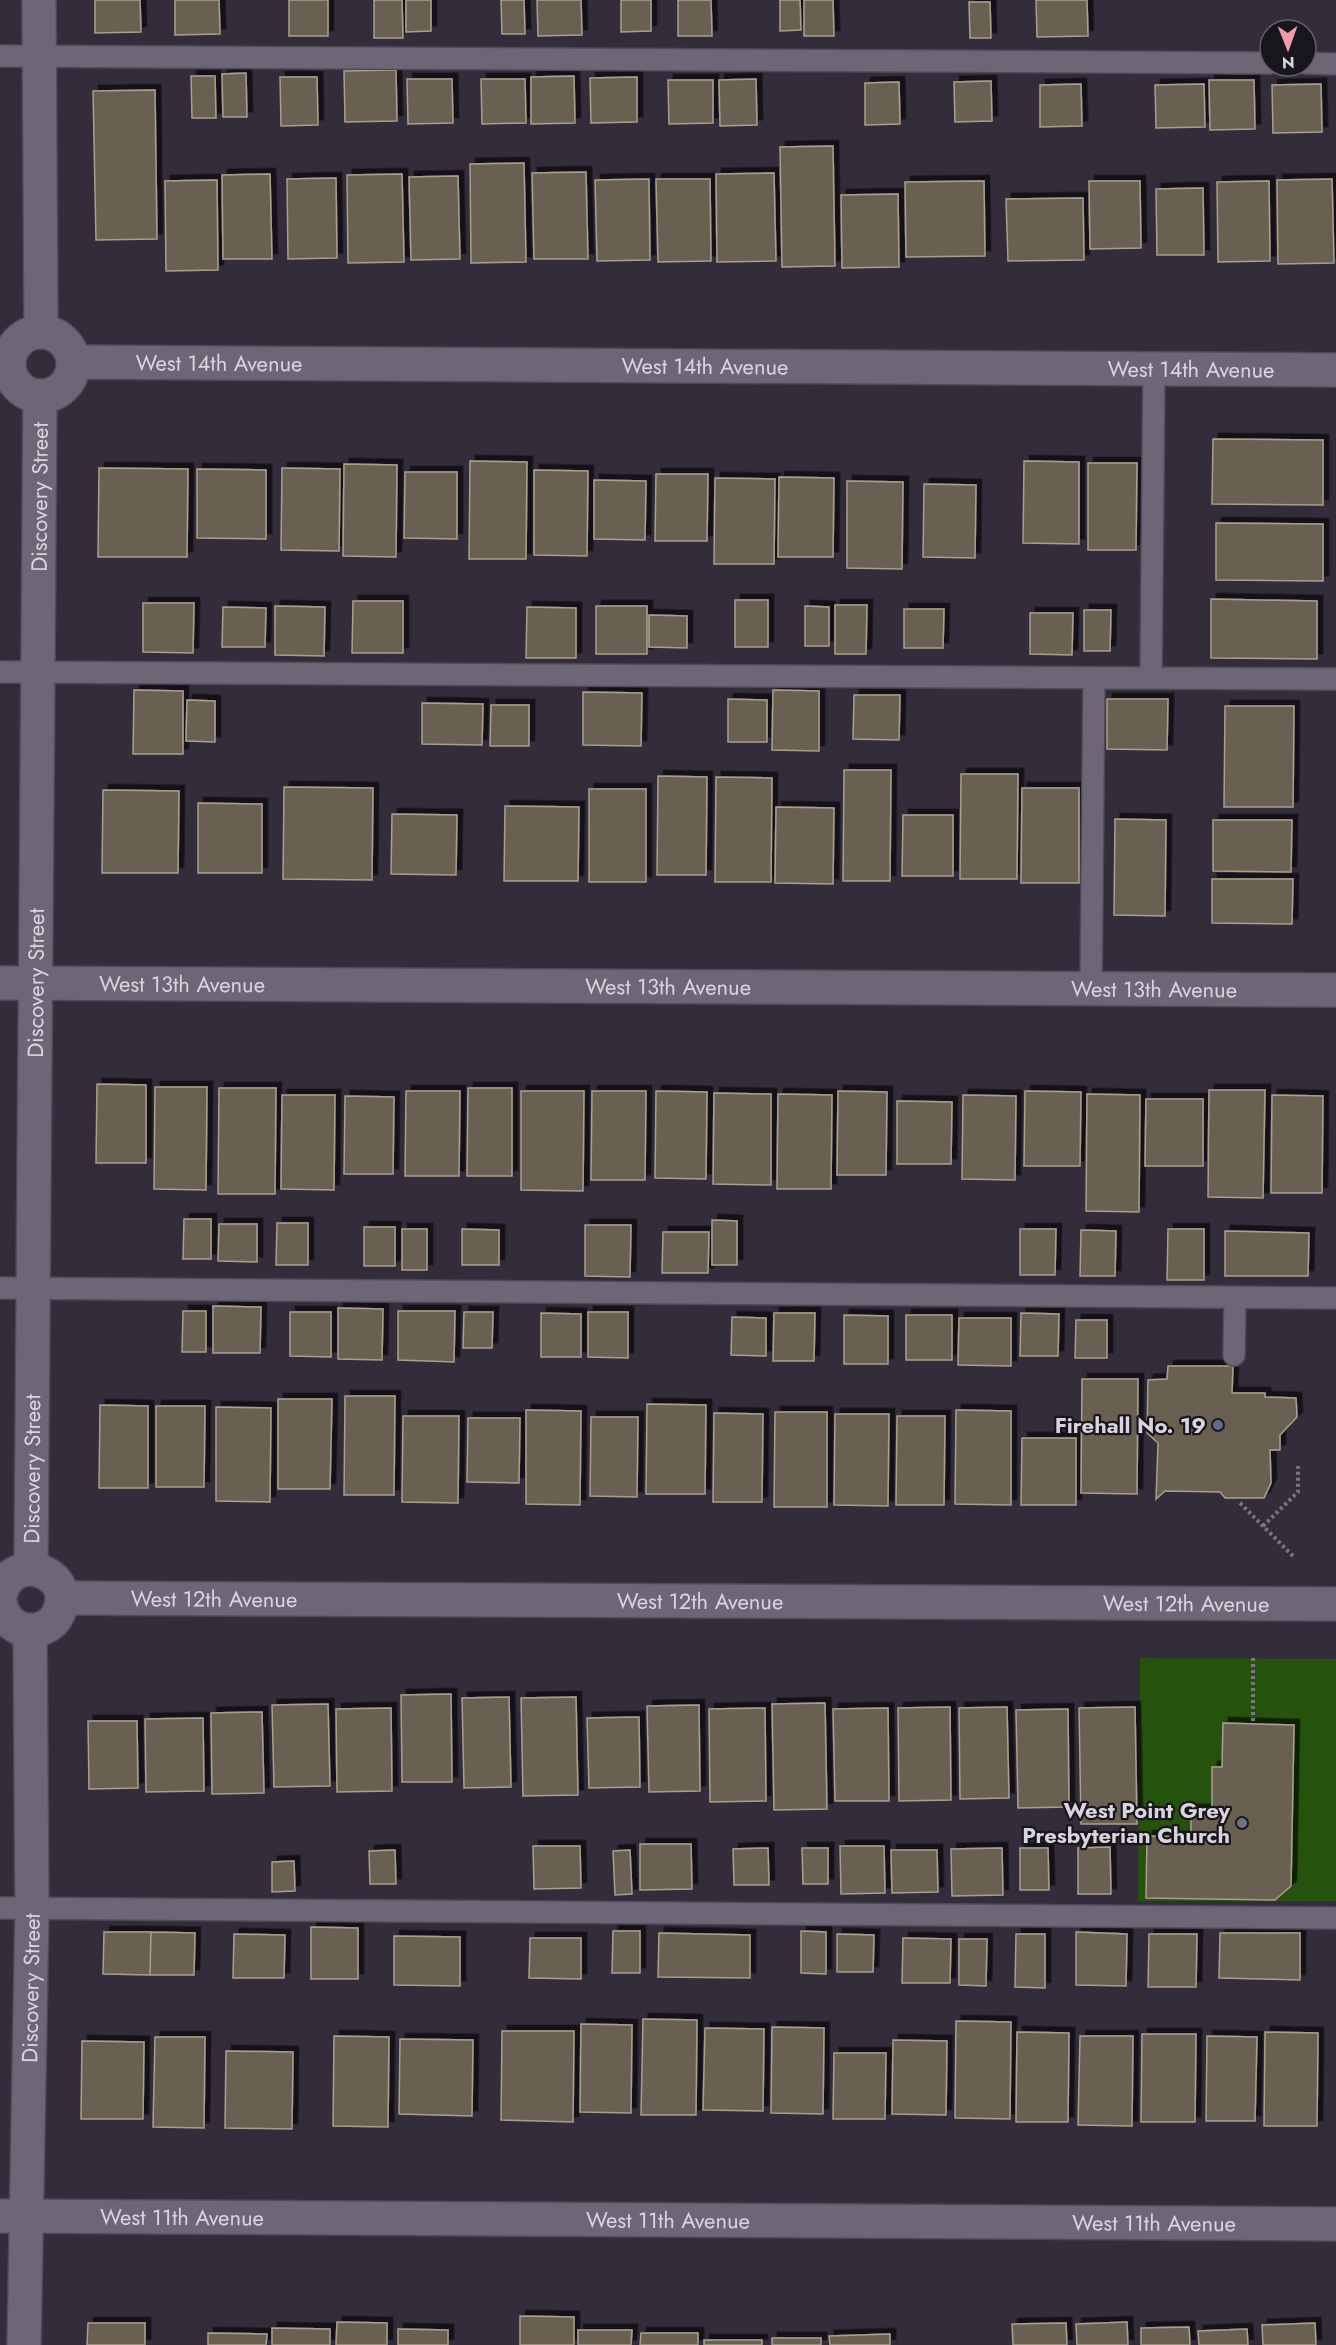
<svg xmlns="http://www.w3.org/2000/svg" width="1336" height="2345" font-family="Jost,sans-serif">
  <defs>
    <filter id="shadow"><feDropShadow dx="5.5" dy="-5.5" stdDeviation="0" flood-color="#0009"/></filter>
  </defs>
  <rect width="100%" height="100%" fill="#322c3b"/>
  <path fill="#25520c" d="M1140 1658 1336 1659V1901H1138Z"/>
  <path fill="#6a6151" stroke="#aa9f8f" stroke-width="1.5" filter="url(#shadow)" d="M95 0H140L141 32 95 33Z
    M175 0H219L220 34 175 35Z
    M289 0H328V36H289Z
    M374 0H402L403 38H374Z
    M406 0H431V31L406 32Z
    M501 0H524L525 34H502Z
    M537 0H581L582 35 538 36Z
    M621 0H651V31L621 32Z
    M678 0H711L712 36H678Z
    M780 0H800L801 30 780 31Z
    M804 0H833L834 36H804Z
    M1036 0H1087L1088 36 1037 37Z
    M969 2H990L991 38H970Z
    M396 70 397 121 345 122 344 71Z
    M246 73 247 117H223L222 74Z
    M191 76H215L216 118H192Z
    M574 76 575 123 531 124V77Z
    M280 77H317L318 125 281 126Z
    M637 77V122L591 123 590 78Z
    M407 79H452L453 123 408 124Z
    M481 79H525L526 123 482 124Z
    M756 79 757 125 720 126 719 80Z
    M668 80H713V123L669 124Z
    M1209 80H1254L1255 129 1210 130Z
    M991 81 992 121 955 122 954 82Z
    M899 82 900 124 865 125V83Z
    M1081 84 1082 126 1040 127V85Z
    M1204 84 1205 127 1156 128 1155 85Z
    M1321 84 1322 132 1273 133 1272 85Z
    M155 90 157 239 96 240 93 91Z
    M833 146 835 266 782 267 780 147Z
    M524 163 526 262 471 263 470 164Z
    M586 172 588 259H534L532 173Z
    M774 173 776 261 717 262 716 174Z
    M270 174 272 259H223L222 175Z
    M402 174 404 262 348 263 347 175Z
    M458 176 460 259 411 260 409 177Z
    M336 178 337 258 288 259 287 179Z
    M649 179 650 260 597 261 595 180Z
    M656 179H710L711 261 658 262Z
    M1332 179 1334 263 1278 264 1277 180Z
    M217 180 218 270 166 271 165 181Z
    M984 181 985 256 906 257 905 182Z
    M1089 181H1140L1141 248 1090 249Z
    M1269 181 1270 261 1218 262 1217 182Z
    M1203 188 1204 255H1157L1156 189Z
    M898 194 899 267 842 268 841 195Z
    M1083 198 1084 260 1008 261 1006 199Z
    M1213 439 1323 440V505L1212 504Z
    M470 461 527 462 526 559H469Z
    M1024 461 1079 462V544L1023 543Z
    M1088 463H1137L1136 550H1088Z
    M344 464 397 465 396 557 343 556Z
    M99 468 188 469 187 557H98Z
    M282 468 340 469 339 551 281 550Z
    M197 469 266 470V539L197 538Z
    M534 470 588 471 587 556 534 555Z
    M405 472H457V539L404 538Z
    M656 474H708L707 541H655Z
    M779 477 834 478 833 557H778Z
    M715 478 775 479 774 564H714Z
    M594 480 646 481 645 540 594 539Z
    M847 481 903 482 902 569 847 568Z
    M924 484 976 485 975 558 923 557Z
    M1216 523 1323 524V581L1216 580Z
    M1211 599 1317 601V659L1211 658Z
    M735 600H768V647H735Z
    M353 601H403V653H352Z
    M143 603H194L193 653 143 652Z
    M835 605H867L866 654H835Z
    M275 606 325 607 324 656 275 655Z
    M596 606H647V654H596Z
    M805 606 829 607V646H805Z
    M223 607 266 608 265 647H222Z
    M527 607 576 608V658H526Z
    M904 609H944L943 648H904Z
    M1084 610H1111L1110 651H1084Z
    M1030 613H1073L1072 655 1030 654Z
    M649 615 687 616V648L649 647Z
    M134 690 183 691V754H133Z
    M773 690 819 691V751L772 750Z
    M583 692 642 693 641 746 583 745Z
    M854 695H900L899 740 853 739Z
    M728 699 767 700V742H728Z
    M1107 699H1168L1167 750 1107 749Z
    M187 700 215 701V742L186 741Z
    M422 703 483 704 482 745 422 744Z
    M491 705H529V746H490Z
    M1225 706H1294L1293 807H1224Z
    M844 770H891L890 881H843Z
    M961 774H1018L1017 879H960Z
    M658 776 707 777 706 875H657Z
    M716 777 772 778 771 882H715Z
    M284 787 373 788 372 880 283 879Z
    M1022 788H1079V883H1021Z
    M589 789H646V882H589Z
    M103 790 179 791 178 873H102Z
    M198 803 262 804V873H198Z
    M505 806 579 807 578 881H504Z
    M776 807 834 808 833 884 775 883Z
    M392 814 457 815 456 875 391 874Z
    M903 815H953V876H902Z
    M1115 819 1166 820 1165 916 1114 915Z
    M1213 820H1292L1291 872 1213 871Z
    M1212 879H1293L1292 924 1212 923Z
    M97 1084 146 1085V1163H96Z
    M155 1087H207L206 1190 154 1189Z
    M219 1088H276L275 1194H218Z
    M468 1088H512V1176H467Z
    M1209 1090H1265L1263 1198 1208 1197Z
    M406 1091H460L459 1176H405Z
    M521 1091H584L583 1191 521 1190Z
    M592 1091H646L645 1180H591Z
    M656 1091 707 1092 706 1179 655 1178Z
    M838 1091 887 1092 886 1175H837Z
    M1025 1091 1081 1092 1080 1166H1024Z
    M714 1093 771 1094V1185L713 1184Z
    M778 1094 832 1095 831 1189H777Z
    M1087 1094 1140 1095 1139 1212 1086 1211Z
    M282 1095H335L334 1190 281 1189Z
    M963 1095 1016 1096 1015 1180 962 1179Z
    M1272 1095 1323 1096 1322 1193H1271Z
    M345 1096 394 1097 393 1174H344Z
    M1146 1099H1203V1166H1145Z
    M897 1101 952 1102 951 1164H897Z
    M184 1219H211V1259H183Z
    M712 1220 737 1221V1265H712Z
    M277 1223H308V1265H276Z
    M219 1224H257V1262L218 1261Z
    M585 1225H631L630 1277 585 1276Z
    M364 1227H395V1266H364Z
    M402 1229H427V1270H402Z
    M462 1229 499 1230V1265H462Z
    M1020 1229H1056L1055 1275H1020Z
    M1168 1229H1204V1280H1167Z
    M1081 1230 1116 1231 1115 1276H1080Z
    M1225 1231 1309 1233 1308 1276H1225Z
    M663 1232H709L708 1273H662Z
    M213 1306 261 1307 260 1353H213Z
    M338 1308 383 1309 382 1360 338 1359Z
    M183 1311H206V1352H182Z
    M398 1311H455L454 1362 398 1360Z
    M290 1312H331V1357L290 1356Z
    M464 1312H493L492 1348H463Z
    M588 1312H628V1358L588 1357Z
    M541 1313 581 1314V1357H541Z
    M774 1313H815L814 1361H773Z
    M1021 1313 1059 1314 1058 1356H1020Z
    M844 1315 888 1316V1364H844Z
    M906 1315H952V1360H906Z
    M732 1317 766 1318V1356L731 1355Z
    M959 1318H1011V1366L958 1365Z
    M1076 1320H1107V1358H1075Z
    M1168 1366H1233L1232 1393H1265V1397L1296 1398 1297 1417 1280 1435V1450H1270L1271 1483 1264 1498H1225L1220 1492 1165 1491 1156 1499 1158 1443 1147 1433 1148 1380 1167 1379Z
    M1082 1379H1138L1137 1494 1081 1493Z
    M345 1396H395L394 1495H344Z
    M278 1399H332L330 1489H278Z
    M647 1404 706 1405 705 1494H646Z
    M100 1405 148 1406V1488H99Z
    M156 1406H205L204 1487H156Z
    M216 1407 271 1408 270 1502 216 1501Z
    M526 1410 581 1411 580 1505 526 1504Z
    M956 1410 1011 1411V1505L955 1504Z
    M775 1412H827V1507H774Z
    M714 1413 763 1414 762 1502H713Z
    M835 1414H889L888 1506 834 1505Z
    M403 1416H459L458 1503 402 1502Z
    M897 1416H945L944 1505H896Z
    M591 1417H638L637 1497 590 1496Z
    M468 1418H520L519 1483 467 1482Z
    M1022 1438H1076V1505H1021Z
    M451 1694 452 1782H402L401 1695Z
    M509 1697 511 1787 464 1788 462 1698Z
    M576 1697 578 1795 523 1796 521 1698Z
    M825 1703 827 1809 774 1810 772 1704Z
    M328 1704 330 1786 274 1787 272 1705Z
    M699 1705 700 1791 649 1792 647 1706Z
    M950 1707 951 1800 899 1801 898 1708Z
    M1007 1707 1009 1798 960 1799 959 1708Z
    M1135 1707 1137 1824H1081L1079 1708Z
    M391 1708 392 1791 337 1792 336 1709Z
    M765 1708 766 1801 710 1802 709 1709Z
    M888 1708 889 1801H835L833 1709Z
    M1068 1709 1069 1807 1018 1808 1016 1710Z
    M262 1712 264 1793 212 1794 211 1713Z
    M639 1717 640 1787 589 1788 587 1718Z
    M203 1718 204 1791 146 1792 145 1719Z
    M88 1721H137L138 1788 89 1789Z
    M1223 1723 1294 1725 1291 1886 1275 1900 1146 1898 1147 1836 1191 1837V1810H1212V1767H1222Z
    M640 1844H691L692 1889 640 1890Z
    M533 1846H580L581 1888 534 1889Z
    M840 1846H884L885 1893 841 1894Z
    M1110 1847 1111 1894H1078V1848Z
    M768 1848 769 1885H734L733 1849Z
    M802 1848H828V1884H803Z
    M1002 1848 1003 1895 952 1896 951 1849Z
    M1020 1848H1048L1049 1890H1020Z
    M395 1850 396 1884H370L369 1851Z
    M630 1850 632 1894 615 1895 613 1851Z
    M891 1850H937L938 1892 892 1893Z
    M294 1861 295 1891 272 1892V1862Z
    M311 1927 358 1928V1979H311Z
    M613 1931H640V1973H612Z
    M801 1931 826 1932V1974L801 1973Z
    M104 1932H151L150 1975 103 1974Z
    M151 1932 195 1933 194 1975H150Z
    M1076 1932 1127 1934 1126 1986 1076 1985Z
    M659 1933 750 1935V1978L658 1977Z
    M1220 1933H1300V1980L1219 1978Z
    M234 1934 285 1935 284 1978H233Z
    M837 1934 874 1935 873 1972H837Z
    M1016 1934H1045V1988L1015 1987Z
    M1149 1934H1197L1196 1987H1148Z
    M394 1936 460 1937V1986L394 1985Z
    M530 1938H581V1979L529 1978Z
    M903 1938 951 1939 950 1983H902Z
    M959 1939H987L986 1986 959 1985Z
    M643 2019 697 2020 696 2115H641Z
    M956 2021 1011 2022 1010 2119 955 2118Z
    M581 2024 632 2025 631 2113 580 2112Z
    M772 2027 824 2028 823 2114 771 2113Z
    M705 2028 764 2029 763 2111 703 2110Z
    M502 2031H574L573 2122 501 2120Z
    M1017 2032 1069 2033 1068 2122H1016Z
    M1265 2032 1318 2033 1317 2126H1264Z
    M1142 2034H1196L1195 2122H1141Z
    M334 2036 389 2037 388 2127 333 2126Z
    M1080 2036H1133L1132 2126 1078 2125Z
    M1207 2036 1257 2037 1255 2121H1206Z
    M155 2037H205L204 2128 153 2127Z
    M400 2039 473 2040 472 2116 399 2114Z
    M893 2040 947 2041 946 2115 892 2114Z
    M82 2041 144 2042 143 2119H81Z
    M226 2051 293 2052 292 2129 225 2128Z
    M834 2053H886L885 2119H833Z
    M520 2316 574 2317V2345H520Z
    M337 2322 387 2323V2345H336Z
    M1127 2322 1128 2345H1077L1076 2324Z
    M88 2323H145V2345H87Z
    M1066 2323 1067 2345H1013L1012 2324Z
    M1315 2323 1316 2345H1263L1262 2325Z
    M1189 2327 1190 2345H1141V2328Z
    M272 2328 330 2329V2345H272Z
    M398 2329 448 2330V2345H398Z
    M1247 2329 1248 2345H1199L1198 2331Z
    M578 2330H632L631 2345H578Z
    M208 2333 267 2334 266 2345H208Z
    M641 2333H698V2345H640Z
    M890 2334V2345H830L829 2336Z
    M772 2338H821V2345H772Z
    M704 2340H762V2345H704Z"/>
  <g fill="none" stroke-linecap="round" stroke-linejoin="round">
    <g stroke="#4f4a56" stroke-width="24">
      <path id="lane" d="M0 56 1270 63
        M1306 63 1336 64
        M0 672 1336 679
        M1151 678 1154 369
        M1091 989 1094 678
        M0 1288 1336 1298
        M1234 1355 1235 1297
        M0 1908 1336 1918"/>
    </g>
    <g stroke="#4f4a56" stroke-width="36">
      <g id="street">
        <path d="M39 0 41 332"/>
        <circle cx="41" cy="364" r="32"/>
        <path id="s1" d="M73 362 1336 370"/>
        <path id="s2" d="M0 983 1336 990"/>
        <path id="s3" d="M31 1568 40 396"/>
        <path d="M0 1596C11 1547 79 1573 58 1614 54 1623 46 1628 36 1630 18 1633 3 1620 0 1602"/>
        <path id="s4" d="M62 1598 1336 1604"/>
        <path id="s5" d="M0 2216 1336 2224"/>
        <path id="s6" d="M24 2345 32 1909 30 1630"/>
      </g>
    </g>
    <path stroke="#7a7582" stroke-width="4" stroke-dasharray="3 3" stroke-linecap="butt" d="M1240 1503 1293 1556
      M1263 1526 1298 1492V1466
      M1253 1658V1724"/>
    <use href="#lane" stroke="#6c6677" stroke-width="21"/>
    <use href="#street" stroke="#6c6677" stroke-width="33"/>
  </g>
  <circle fill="#5c6f8a" stroke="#18161c" stroke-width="2" cx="1218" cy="1425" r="6"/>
  <circle fill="#6b7280" stroke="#18161c" stroke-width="2" cx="1242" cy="1823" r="6"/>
  <g text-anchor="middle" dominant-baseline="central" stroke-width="4.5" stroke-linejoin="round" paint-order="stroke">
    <g font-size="22" fill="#d9d5df" stroke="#18161c">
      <text stroke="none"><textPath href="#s1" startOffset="146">West 14th Avenue</textPath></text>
      <text stroke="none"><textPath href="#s1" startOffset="632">West 14th Avenue</textPath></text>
      <text stroke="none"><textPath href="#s1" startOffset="1118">West 14th Avenue</textPath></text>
      <text stroke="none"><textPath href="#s3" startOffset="1071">Discovery Street</textPath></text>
      <text stroke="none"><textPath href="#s3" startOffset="585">Discovery Street</textPath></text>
      <text stroke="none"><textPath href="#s2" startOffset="182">West 13th Avenue</textPath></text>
      <text stroke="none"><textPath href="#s2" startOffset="668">West 13th Avenue</textPath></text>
      <text stroke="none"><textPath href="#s2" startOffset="1154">West 13th Avenue</textPath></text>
      <text stroke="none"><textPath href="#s3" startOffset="99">Discovery Street</textPath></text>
      <text stroke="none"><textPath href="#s4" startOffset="152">West 12th Avenue</textPath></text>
      <text stroke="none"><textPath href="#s4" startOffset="638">West 12th Avenue</textPath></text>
      <text stroke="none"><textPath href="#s4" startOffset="1124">West 12th Avenue</textPath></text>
      <text stroke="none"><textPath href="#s6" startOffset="357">Discovery Street</textPath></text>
      <text stroke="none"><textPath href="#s5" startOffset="182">West 11th Avenue</textPath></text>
      <text stroke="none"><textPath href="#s5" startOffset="668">West 11th Avenue</textPath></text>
      <text stroke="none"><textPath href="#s5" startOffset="1154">West 11th Avenue</textPath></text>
    </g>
    <g font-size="22" font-weight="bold" fill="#d9d5df" stroke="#18161c" text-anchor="end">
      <text x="1206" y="1425">Firehall No. 19</text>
      <text x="1230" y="1810">West Point Grey<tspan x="1230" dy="25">Presbyterian Church</tspan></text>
    </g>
  </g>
  <g transform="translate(1288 48) rotate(179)"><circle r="28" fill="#18161c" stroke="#65626a" stroke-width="1.5"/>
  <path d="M0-4.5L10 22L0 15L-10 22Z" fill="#f29ab0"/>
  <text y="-9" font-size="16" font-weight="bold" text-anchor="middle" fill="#d9d5df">N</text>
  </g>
</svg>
